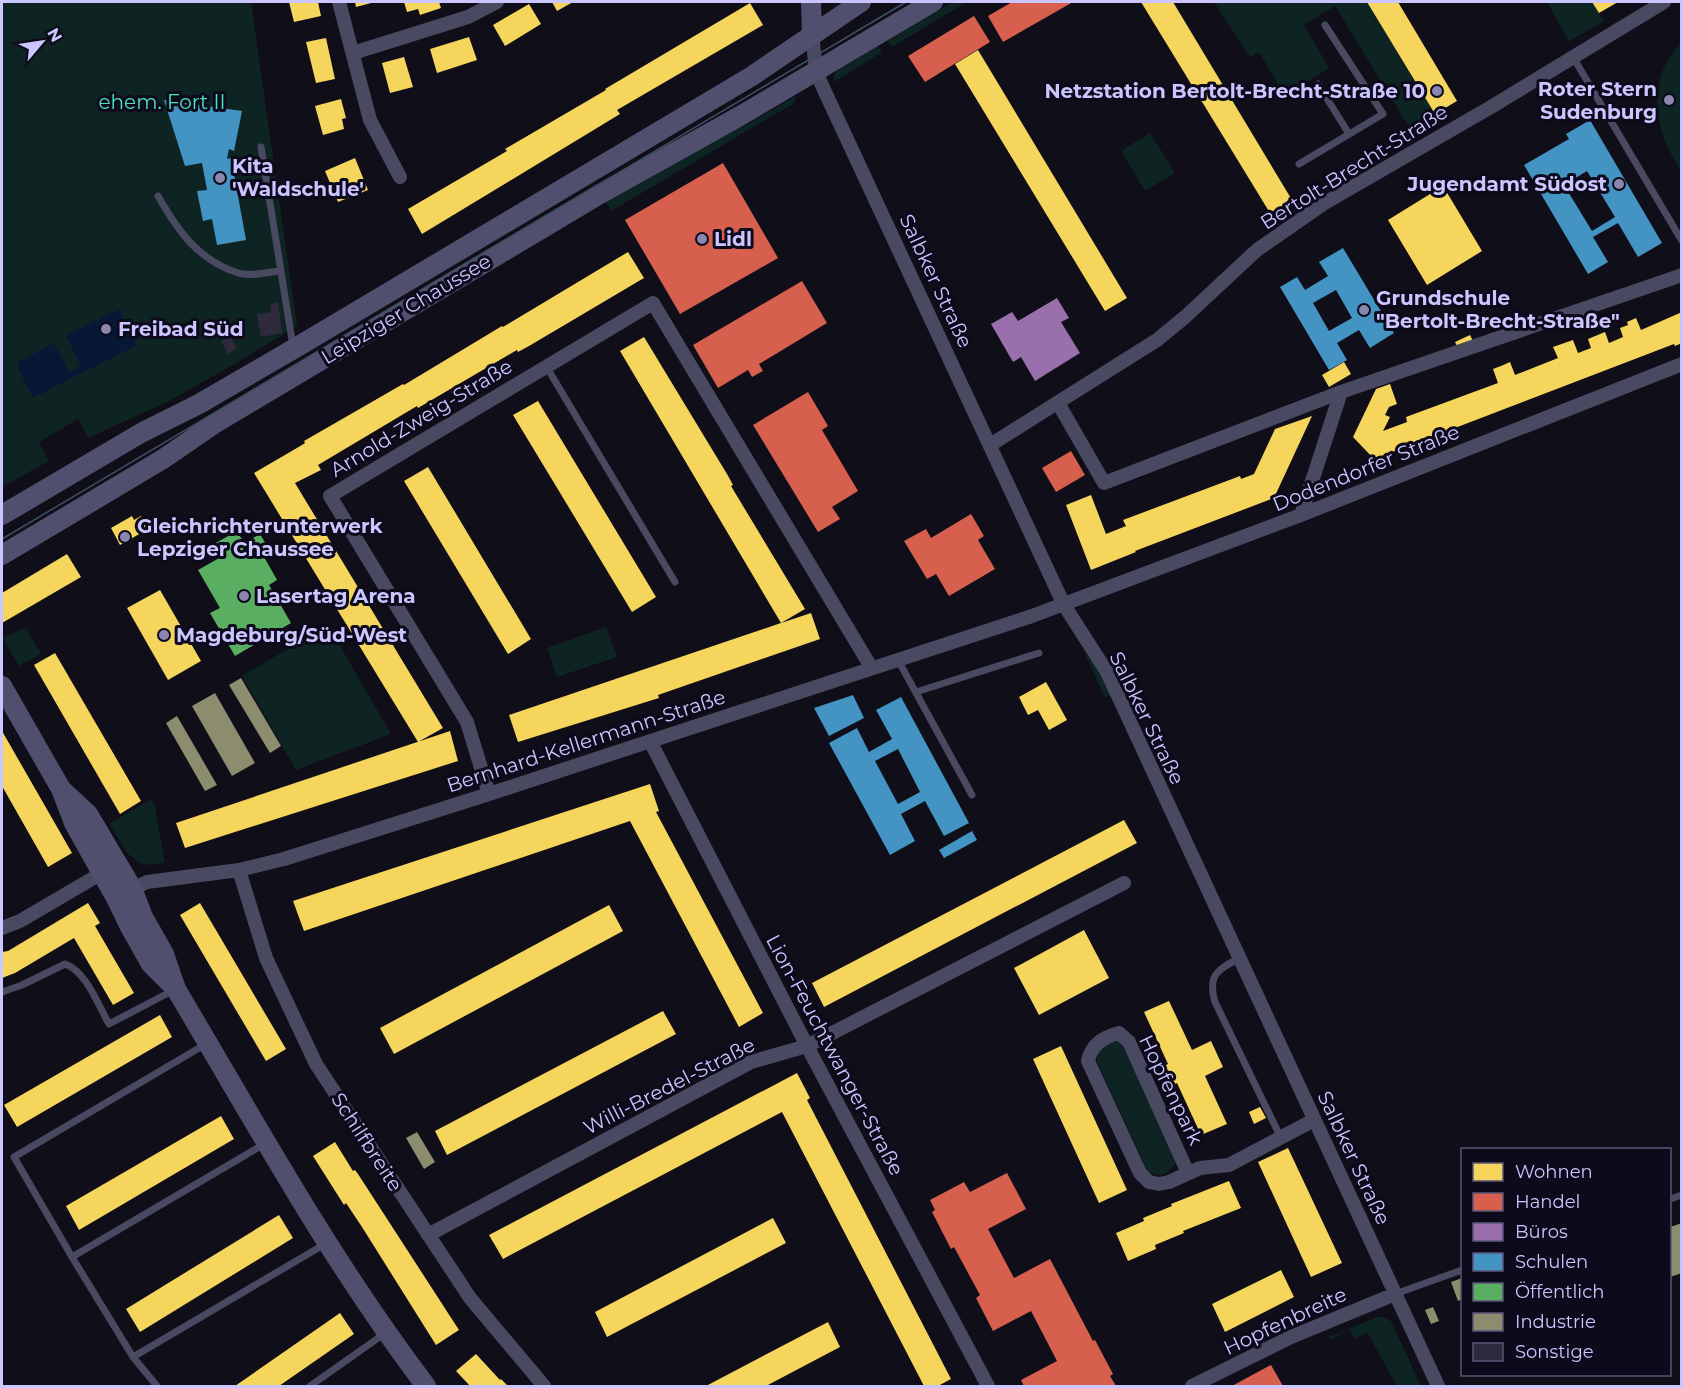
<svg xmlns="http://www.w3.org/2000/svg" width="1683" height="1388" font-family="Montserrat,sans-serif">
  <rect width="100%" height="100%" fill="#100e18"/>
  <path fill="#0d2423" d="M2 2H251L297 326 233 365 167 402 88 438 78 419 39 442 49 461 2 487Z
    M953 2H967L892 47 887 41Z
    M1214 2H1367L1435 114 1409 127 1335 6 1304 25 1329 68 1285 96 1259 52 1250 57Z
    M1547 2H1592L1604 21 1569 41Z
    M1681 43V170C1654 133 1645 78 1681 43Z
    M878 46 882 51 879 54 833 83 835 73 841 68Z
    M796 96 795 101 791 105 611 211 606 202 665 166 750 123Z
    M1150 133 1175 173 1145 191 1121 151Z
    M328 625 391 734 296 770 242 676Z
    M606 627 617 657 557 677 547 648Z
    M26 628 41 654 19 666 2 638Z
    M1083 650 1097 667 1111 695 1105 698Z
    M151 799 155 807 165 863 142 865 128 854 109 824Z
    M1110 1040 1118 1041 1123 1046 1174 1156 1175 1164C1167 1176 1159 1179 1147 1170L1097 1061 1096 1049Z
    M1377 1317H1383L1391 1321 1421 1386H1397L1367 1332 1355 1339 1349 1329 1330 1340 1329 1337Z"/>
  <path fill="#071837" d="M119 309 137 345 33 398 18 369 19 362 54 343 69 372 81 366 66 336Z"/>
  <path fill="#f6d55c" d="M289 2H318L321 16 294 22Z
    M355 2H375L356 7Z
    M404 2H439L441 8 420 15 418 9 407 12Z
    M552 2H573L557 11Z
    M1141 2H1173L1292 200 1270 213Z
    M1367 2H1398L1457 101 1435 114Z
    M1592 2H1618L1599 13Z
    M750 3 763 25 617 110 620 114 422 234 408 209 507 151 505 149 606 90 605 89Z
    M529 4 541 24 505 46 493 25Z
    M469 37 477 60 437 73 430 49Z
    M326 38 335 79 316 83 306 42Z
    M978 50 1127 298 1105 311 955 64Z
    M404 57 413 87 390 93 382 63Z
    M341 99 346 118 342 119 344 129 323 135 315 106Z
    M355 158 368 190 338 202 325 171Z
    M1443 186 1482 251 1427 285 1388 220Z
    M628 252 644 278 529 346 518 352 517 350 418 408 417 406 318 465 321 470 295 483 443 728 418 742 254 473 302 445 305 443 304 441 403 384 404 385 502 326 503 327Z
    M1682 312V343L1675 346 1674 344 1374 459 1353 437 1376 389 1390 384 1397 404 1389 407 1385 415 1390 417 1383 431 1407 422 1406 417 1498 383 1493 369 1501 366 1510 362 1515 375 1558 358 1553 347 1573 340 1578 353 1591 348 1588 339 1605 332 1609 343 1623 337 1620 328 1628 325 1627 322 1636 318 1641 330Z
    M1470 335 1473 341 1458 348 1455 342Z
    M644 337 727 474 733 485 731 486 805 609 781 623 811 613 820 639 658 695 659 698 518 742 509 715 781 623 620 351Z
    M1344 362 1351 374 1329 387 1322 375Z
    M538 401 656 597 632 612 513 415Z
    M1312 416 1274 498 1135 551 1136 552 1091 570 1066 505 1091 495 1106 534 1126 526 1123 520 1240 476 1241 479 1254 474 1275 429Z
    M428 467 531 639 508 654 404 481Z
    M132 516 134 520 141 516 148 529 120 545 111 528Z
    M67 554 81 577 2 623V593Z
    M160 590 201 661 168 680 127 608Z
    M55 653 141 801 120 814 34 665Z
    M1046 682 1067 720 1049 730 1038 710 1028 715 1019 697Z
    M2 731 72 853 48 867 2 786Z
    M450 731 458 761 185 848 176 823Z
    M650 784 659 811 656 812 763 1013 739 1027 630 821 304 931 293 901Z
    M1124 820 1137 843 824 1007 812 983Z
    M88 903 100 923 95 926 134 993 113 1005 74 938 15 973 2 978V952L8 951Z
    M200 903 286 1049 266 1061 180 915Z
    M609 905 623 931 394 1054 380 1028Z
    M1084 930 1109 978 1039 1015 1014 968Z
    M1169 1001 1192 1050 1211 1041 1223 1067 1205 1076 1227 1124 1201 1135 1177 1083 1171 1086 1162 1067 1168 1064 1144 1012Z
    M663 1011 676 1034 447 1155 435 1131Z
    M160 1015 172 1037 17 1127 4 1105Z
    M1061 1046 1127 1190 1099 1203 1033 1059Z
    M797 1073 810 1098 807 1100 951 1379 938 1386H924L782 1112 503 1259 489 1235Z
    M1260 1107 1266 1118 1254 1124 1249 1112Z
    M221 1116 234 1139 79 1230 66 1206Z
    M335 1142 353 1171 355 1170 358 1174 459 1330 436 1345 362 1227 346 1203 344 1205 313 1156Z
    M1288 1148 1342 1263 1311 1277 1258 1162Z
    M1229 1181 1241 1208 1183 1231 1184 1233 1155 1245 1156 1249 1128 1261 1116 1233 1144 1221 1143 1218 1172 1206 1171 1204Z
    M279 1215 293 1238 140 1332 126 1309Z
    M773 1218 786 1243 607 1337 595 1312Z
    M1281 1270 1294 1297 1225 1332 1212 1304Z
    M340 1313 354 1334 279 1386H235Z
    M828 1322 840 1347 766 1386H706Z
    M476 1354 500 1380 501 1379 508 1386H470L456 1371Z"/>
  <path fill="#d6604d" d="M1012 2H1073L1003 42 988 16Z
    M974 16 990 42 925 82 908 56Z
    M723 163 778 258 680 314 625 220Z
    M802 281 827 323 759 364 763 371 752 377 748 370 718 388 693 345Z
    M808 392 828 426 822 430 858 491 832 507 840 519 818 532 753 425Z
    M1071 451 1085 475 1056 492 1042 468Z
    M971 514 984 536 978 540 995 569 949 596 936 574 927 579 904 541 926 529 931 538Z
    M1007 1173 1026 1209 988 1229 1014 1278 1050 1259 1093 1341 1095 1340 1113 1374 1110 1376 1116 1386H1024L1021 1380 1057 1361 1031 1311 993 1331 976 1298 980 1295 954 1247 951 1249 932 1212 935 1210 930 1200 964 1182 970 1192Z
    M1271 1365 1283 1386H1232L1267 1367Z"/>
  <path fill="#9970ab" d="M1057 298 1069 318 1061 322 1080 353 1035 381 1021 357 1013 362 991 324 1012 312 1018 321Z"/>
  <path fill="#4393c3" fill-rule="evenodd" d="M164 100 242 111 234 151 229 149 227 159 231 158 246 240 217 245 212 219 203 221 197 191 207 190 202 163 185 166Z
    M1590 120 1662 243 1638 257 1618 223 1593 237 1608 262 1588 274 1524 165 1569 139 1566 134ZM1587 171 1615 217 1592 231 1564 185Z
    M1343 248 1394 333 1370 348 1359 330 1337 343 1347 360 1329 370 1280 287 1297 277 1305 290 1328 276 1319 262ZM1336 290 1352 318 1329 331 1313 303Z
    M853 695 864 718 829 736 814 708Z
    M901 697 969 823 944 836 925 801 901 814 915 841 890 855 829 743 857 728 869 752 892 739 876 710ZM898 749 920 792 898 804 875 761Z
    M972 831 977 840 944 858 939 850Z"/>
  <path fill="#5aae61" d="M237 531 244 543 260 534 270 551 263 555 277 580 269 585 291 623 235 656 210 613 220 608 198 570 221 557 214 544Z"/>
  <path fill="#8c8c6e" d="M241 678 281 746 270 753 229 685Z
    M215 693 255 763 232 776 192 706Z
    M177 716 217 785 205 791 166 723Z
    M417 1132 435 1162 424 1169 406 1138Z
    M1682 1223V1273L1670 1277V1227Z
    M1462 1278V1299L1458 1301 1451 1282Z
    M1433 1307 1439 1321 1431 1324 1425 1310Z"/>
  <path fill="#2e2a3c" d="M278 302 282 333 261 337 257 314 271 312 270 304Z
    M230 336 237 348 228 354 221 341Z"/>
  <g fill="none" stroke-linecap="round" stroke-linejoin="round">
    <path stroke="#494961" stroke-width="7" d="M1573 57 1682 241
      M1318 84 1349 134
      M261 147 292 340 295 345
      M1299 164 1383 114 1325 25
      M158 196C178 231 198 260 238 273 249 277 268 272 280 271
      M546 366 675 582
      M898 660 972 795
      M916 692 1039 653
      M1240 958C1218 969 1207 975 1215 1002L1281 1138
      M2 992 22 985 65 964C87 972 98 1005 109 1024L174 990
      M206 1044 14 1157 72 1257 133 1357 325 1244
      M1670 1199 1682 1195
      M72 1257 266 1143
      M1395 1294 1462 1270
      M133 1357 157 1386
      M310 1386 384 1334"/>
    <path stroke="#494961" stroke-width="14" d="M339 2 370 120 400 177
      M812 33 816 72 826 94 1064 605 1107 672 1438 1386
      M353 53 468 17 497 2
      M1058 403 1104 483 1341 392 1682 275
      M990 445 1157 340 1185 317 1257 250 1323 204 1491 107 1664 2
      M1301 515 1341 392
      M650 741 807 1046 988 1386
      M489 794 467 722 330 496 653 303 871 667
      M239 870 266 958 316 1064 470 1298 544 1386
      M126 892 147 882 239 870 284 859 489 794 1032 616 1301 515 1682 364
      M2 928 20 921 102 873
      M1188 1173 1129 1042 1119 1033C1103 1037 1091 1045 1088 1061L1140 1173 1149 1182 1159 1184 1169 1182 1200 1168 1229 1165 1314 1120
      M428 1235 751 1062 807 1046 1124 883
      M1192 1386 1291 1337 1395 1294"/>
    <path stroke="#504f6d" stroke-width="20" d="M811 2 812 33
      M2 515 141 433 199 404 297 347 752 76 861 2
      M2 555 163 459 214 424 600 194 740 116 933 2
      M2 686 61 789 74 823 116 898 129 925 151 964 172 985
      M61 789 88 814 132 888 143 917 164 954 176 989C256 1124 331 1261 426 1386"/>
    <path stroke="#3c5162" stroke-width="1.5" d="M2 539 906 2"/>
  </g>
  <g fill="#8a86ae" stroke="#0d0a1c" stroke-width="2">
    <circle cx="1437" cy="91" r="6"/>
    <circle cx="1669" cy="100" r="6"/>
    <circle cx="220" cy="178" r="6"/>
    <circle cx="1619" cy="184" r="6"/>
    <circle cx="702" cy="239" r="6"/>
    <circle cx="1364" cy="310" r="6"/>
    <circle cx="106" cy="329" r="6"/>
    <circle cx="125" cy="537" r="6"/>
    <circle cx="244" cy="596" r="6"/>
    <circle cx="164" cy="635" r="6"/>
  </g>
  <g text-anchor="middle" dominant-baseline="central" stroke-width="6" stroke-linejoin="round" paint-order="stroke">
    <g font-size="20" font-weight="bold" fill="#cbc6ff" stroke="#0d0a1c" text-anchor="start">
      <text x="1657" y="89" text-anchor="end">Roter Stern<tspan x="1657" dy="23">Sudenburg</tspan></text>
      <text x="1425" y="91" text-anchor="end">Netzstation Bertolt-Brecht-Straße 10</text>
      <text x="232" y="166">Kita<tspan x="232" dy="23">'Waldschule'</tspan></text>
      <text x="1607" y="184" text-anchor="end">Jugendamt Südost</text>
      <text x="714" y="239">Lidl</text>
      <text x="1376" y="298">Grundschule<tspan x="1376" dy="23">"Bertolt-Brecht-Straße"</tspan></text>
      <text x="118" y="329">Freibad Süd</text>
      <text x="137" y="526">Gleichrichterunterwerk<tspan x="137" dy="23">Lepziger Chaussee</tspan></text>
      <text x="256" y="596">Lasertag Arena</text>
      <text x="176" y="635">Magdeburg/Süd-West</text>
    </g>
    <g font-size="20" fill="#4ce4bc" stroke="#0d0a1c">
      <text x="162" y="102">ehem. Fort II</text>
    </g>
    <g font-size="20" fill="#cbc6ff" stroke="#0d0a1c">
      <text transform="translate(1354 167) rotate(-32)">Bertolt-Brecht-Straße</text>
      <text transform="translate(936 281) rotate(65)">Salbker Straße</text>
      <text transform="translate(406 309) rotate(-31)">Leipziger Chaussee</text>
      <text transform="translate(421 418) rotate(-31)">Arnold-Zweig-Straße</text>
      <text transform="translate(1366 468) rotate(-22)">Dodendorfer Straße</text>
      <text transform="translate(1147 718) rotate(64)">Salbker Straße</text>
      <text transform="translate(586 741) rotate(-18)">Bernhard-Kellermann-Straße</text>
      <text transform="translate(835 1055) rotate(62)">Lion-Feuchtwanger-Straße</text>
      <text transform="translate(669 1086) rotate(-27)">Willi-Bredel-Straße</text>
      <text transform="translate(1171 1090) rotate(64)">Hopfenpark</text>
      <text transform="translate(367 1142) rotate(57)">Schilfbreite</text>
      <text transform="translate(1354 1158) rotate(65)">Salbker Straße</text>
      <text transform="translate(1285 1321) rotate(-25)">Hopfenbreite</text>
    </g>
  </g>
  <rect width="1683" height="1388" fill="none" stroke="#cbc6ff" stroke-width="6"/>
  <rect x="1461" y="1148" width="210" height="228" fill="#0d0a1c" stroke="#595577" stroke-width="1.5"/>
  <rect x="1473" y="1163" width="30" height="18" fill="#f6d55c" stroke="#595577" stroke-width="1.5"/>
  <text x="1515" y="1178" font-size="18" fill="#cbc6ff">Wohnen</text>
  <rect x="1473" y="1193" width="30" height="18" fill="#d6604d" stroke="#595577" stroke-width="1.5"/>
  <text x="1515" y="1208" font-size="18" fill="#cbc6ff">Handel</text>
  <rect x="1473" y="1223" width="30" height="18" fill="#9970ab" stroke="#595577" stroke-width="1.5"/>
  <text x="1515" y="1238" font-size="18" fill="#cbc6ff">Büros</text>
  <rect x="1473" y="1253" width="30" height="18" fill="#4393c3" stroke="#595577" stroke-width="1.5"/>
  <text x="1515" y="1268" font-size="18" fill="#cbc6ff">Schulen</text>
  <rect x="1473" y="1283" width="30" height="18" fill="#5aae61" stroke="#595577" stroke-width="1.5"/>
  <text x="1515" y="1298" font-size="18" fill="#cbc6ff">Öffentlich</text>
  <rect x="1473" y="1313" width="30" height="18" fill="#8c8c6e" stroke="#595577" stroke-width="1.5"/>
  <text x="1515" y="1328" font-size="18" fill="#cbc6ff">Industrie</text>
  <rect x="1473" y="1343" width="30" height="18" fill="#2e2a3c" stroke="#595577" stroke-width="1.5"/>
  <text x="1515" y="1358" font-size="18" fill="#cbc6ff">Sonstige</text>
  <g transform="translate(42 42) rotate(61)" stroke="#0d0a1c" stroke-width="4.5" paint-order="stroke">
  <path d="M0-4.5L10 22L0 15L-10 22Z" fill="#cbc6ff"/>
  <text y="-9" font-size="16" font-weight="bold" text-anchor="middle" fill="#cbc6ff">N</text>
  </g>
</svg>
